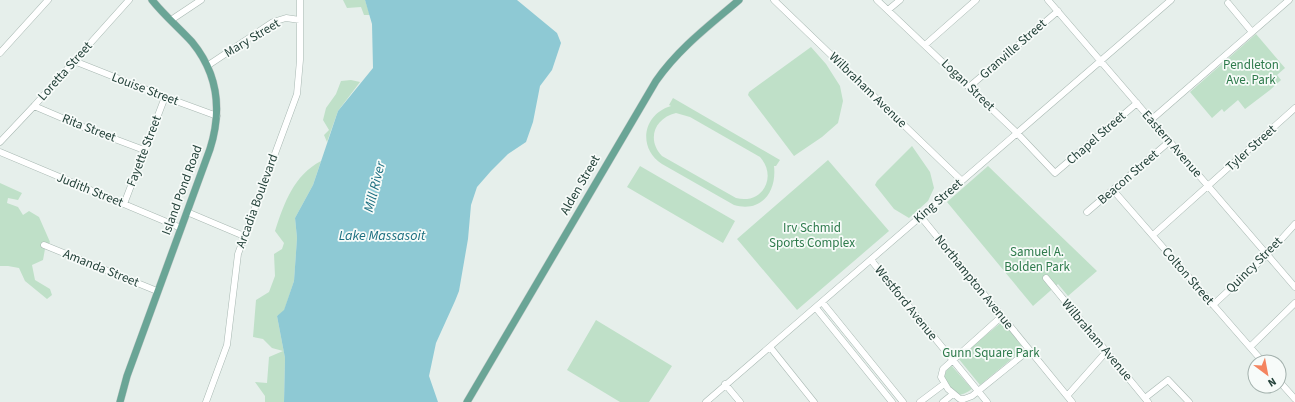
<svg xmlns="http://www.w3.org/2000/svg" width="1295" height="402" font-family="'Source Sans 3',sans-serif">
  <rect width="100%" height="100%" fill="#e6efeb"/>
  <path fill="#bfe0c8" fill-rule="evenodd" d="M343 0H365L370 15H364L361 7 347 8Z
    M1256 34 1285 68 1277 75 1281 80 1270 90 1245 109 1238 100 1224 112 1222 109 1212 118 1190 92Z
    M811 47 826 64 840 86 843 101 838 123 822 137 794 156 748 95 749 92Z
    M351 80 360 82 338 111 327 142 324 135 329 130 323 120 326 108 336 94 341 81Z
    M673 98 780 160 776 166H774C777 192 761 213 734 205L662 164C637 148 643 114 671 106L669 105ZM676 113 690 117 760 157C778 177 762 205 736 198L662 156C646 139 655 118 676 113Z
    M912 146 930 172 934 188 928 201 909 218 894 209 875 185 877 181Z
    M828 160 889 231 797 310 737 239Z
    M321 161 313 185 295 218 297 238 294 281 284 311 277 316 285 358 284 402H265V396L255 382 267 383 269 357 283 351 272 348 263 339 253 337 256 300 269 292 275 276 274 254 282 249 284 243 275 231C284 203 294 175 321 161Z
    M640 166 735 221 723 243 627 187Z
    M988 166 1097 271 1068 296 1058 284 1033 306 947 202Z
    M0 183 22 193 18 200 8 198 7 203 18 207 23 215 29 211 39 217 50 242 45 249 43 260 32 265 35 280 50 289 52 295 47 299 25 281 19 268 8 266H0Z
    M596 320 672 366 649 402H620L567 370Z
    M1003 321 1025 348 980 385 958 358Z
    M951 365 972 389C963 396 951 399 944 388 943 378 944 372 951 365Z"/>
  <path fill="#8ec9d4" d="M365 0H517L557 33 561 43 552 70 540 86 533 122 526 142 508 154 491 171 477 187 471 205 468 239 459 291 455 301 436 343 429 376 438 402H284L285 358 277 316 284 310 294 281 297 238 295 218 313 185 338 111 373 68 372 24Z"/>
  <g fill="none" stroke-linecap="round" stroke-linejoin="round">
    <g stroke="#a8b8b2" stroke-width="7">
      <path id="minor" d="M774 0 962 181
        M877 0 1017 133 1055 173 1137 103
        M1048 0 1295 287
        M1228 3 1252 32
        M888 10 900 0
        M171 20 201 0
        M925 45 976 0
        M0 53 48 0
        M74 61 165 97 217 116
        M207 66 273 22 286 18 300 20
        M969 87 1058 11
        M34 106 88 129 144 150
        M1151 120 1289 0
        M0 142 34 106 129 0
        M0 152 181 228
        M1113 190 1263 362
        M124 204 165 97
        M187 212 244 236
        M1087 212 1170 141
        M921 217 1072 402
        M1153 235 1295 108
        M44 245 157 291
        M871 260 987 402
        M1046 278 1148 402
        M822 302 903 402
        M1213 305 1267 255 1295 224
        M816 308 892 402
        M1002 316 943 369 941 377 948 389 960 399H964L972 396 1029 350
        M770 347 814 402
        M1250 347 1295 303
        M1279 381 1295 399
        M725 384 740 402
        M1067 396 1106 352
        M1145 398 1168 380 1189 402
        M206 402 227 345 238 254 297 94 300 60V0
        M706 402 1171 0
        M920 402 944 384
        M943 402 953 394"/>
    </g>
    <g stroke="#c2cac8" stroke-width="8">
      <path id="major" d="M120 402 127 376 210 149C222 111 219 75 192 42 179 28 164 15 152 0
        M467 402 656 81C679 48 710 25 739 0"/>
    </g>
    <use href="#minor" stroke="#fff" stroke-width="6"/>
    <use href="#major" stroke="#6aa596" stroke-width="7"/>
  </g>
  <g text-anchor="middle" dominant-baseline="central" stroke-width="3.5" stroke-linejoin="round" paint-order="stroke">
    <g font-size="13" fill="#24423a" stroke="#f7fbf9">
      <text transform="translate(252 38) rotate(-31)">Mary Street</text>
      <text transform="translate(1013 49) rotate(-41)">Granville Street</text>
      <text transform="translate(65 71) rotate(-48)">Loretta Street</text>
      <text transform="translate(968 85) rotate(44)">Logan Street</text>
      <text transform="translate(145 89) rotate(21)">Louise Street</text>
      <text transform="translate(868 90) rotate(44)">Wilbraham Avenue</text>
      <text transform="translate(89 128) rotate(21)">Rita Street</text>
      <text transform="translate(1096 138) rotate(-41)">Chapel Street</text>
      <text transform="translate(1172 144) rotate(49)">Eastern Avenue</text>
      <text transform="translate(1251 148) rotate(-42)">Tyler Street</text>
      <text transform="translate(144 151) rotate(-69)">Fayette Street</text>
      <text transform="translate(1128 177) rotate(-41)">Beacon Street</text>
      <text transform="translate(580 185) rotate(-60)">Alden Street</text>
      <text transform="translate(90 190) rotate(22)">Judith Street</text>
      <text transform="translate(182 190) rotate(-70)">Island Pond Road</text>
      <text transform="translate(257 201) rotate(-70)">Arcadia Boulevard</text>
      <text transform="translate(938 201) rotate(-41)">King Street</text>
      <text transform="translate(1254 265) rotate(-45)">Quincy Street</text>
      <text transform="translate(101 268) rotate(22)">Amanda Street</text>
      <text transform="translate(1188 276) rotate(49)">Colton Street</text>
      <text transform="translate(974 282) rotate(51)">Northampton Avenue</text>
      <text transform="translate(906 303) rotate(51)">Westford Avenue</text>
      <text transform="translate(1097 340) rotate(50)">Wilbraham Avenue</text>
    </g>
    <g font-size="13" fill="#2d7a4b" stroke="#f7fbf9">
      <text x="1251" y="65">Pendleton<tspan x="1251" dy="15">Ave. Park</tspan></text>
      <text x="812" y="228">Irv Schmid<tspan x="812" dy="15">Sports Complex</tspan></text>
      <text x="1037" y="252">Samuel A.<tspan x="1037" dy="15">Bolden Park</tspan></text>
      <text x="991" y="353">Gunn Square Park</text>
    </g>
    <g font-size="14" font-style="italic" fill="#1c6f80" stroke="#f7fbf9">
      <text transform="translate(375 187) rotate(-76)">Mill River</text>
      <text x="382" y="236">Lake Massasoit</text>
    </g>
  </g>
  <g transform="translate(1267 374) rotate(148)"><circle r="19" fill="#f7fbf9" stroke="#a3b1ad"/>
  <path d="M0-3L7 15L0 10L-7 15Z" fill="#f4845f"/>
  <text y="-6" font-size="11" font-weight="bold" text-anchor="middle" fill="#24423a">N</text>
  </g>
</svg>
